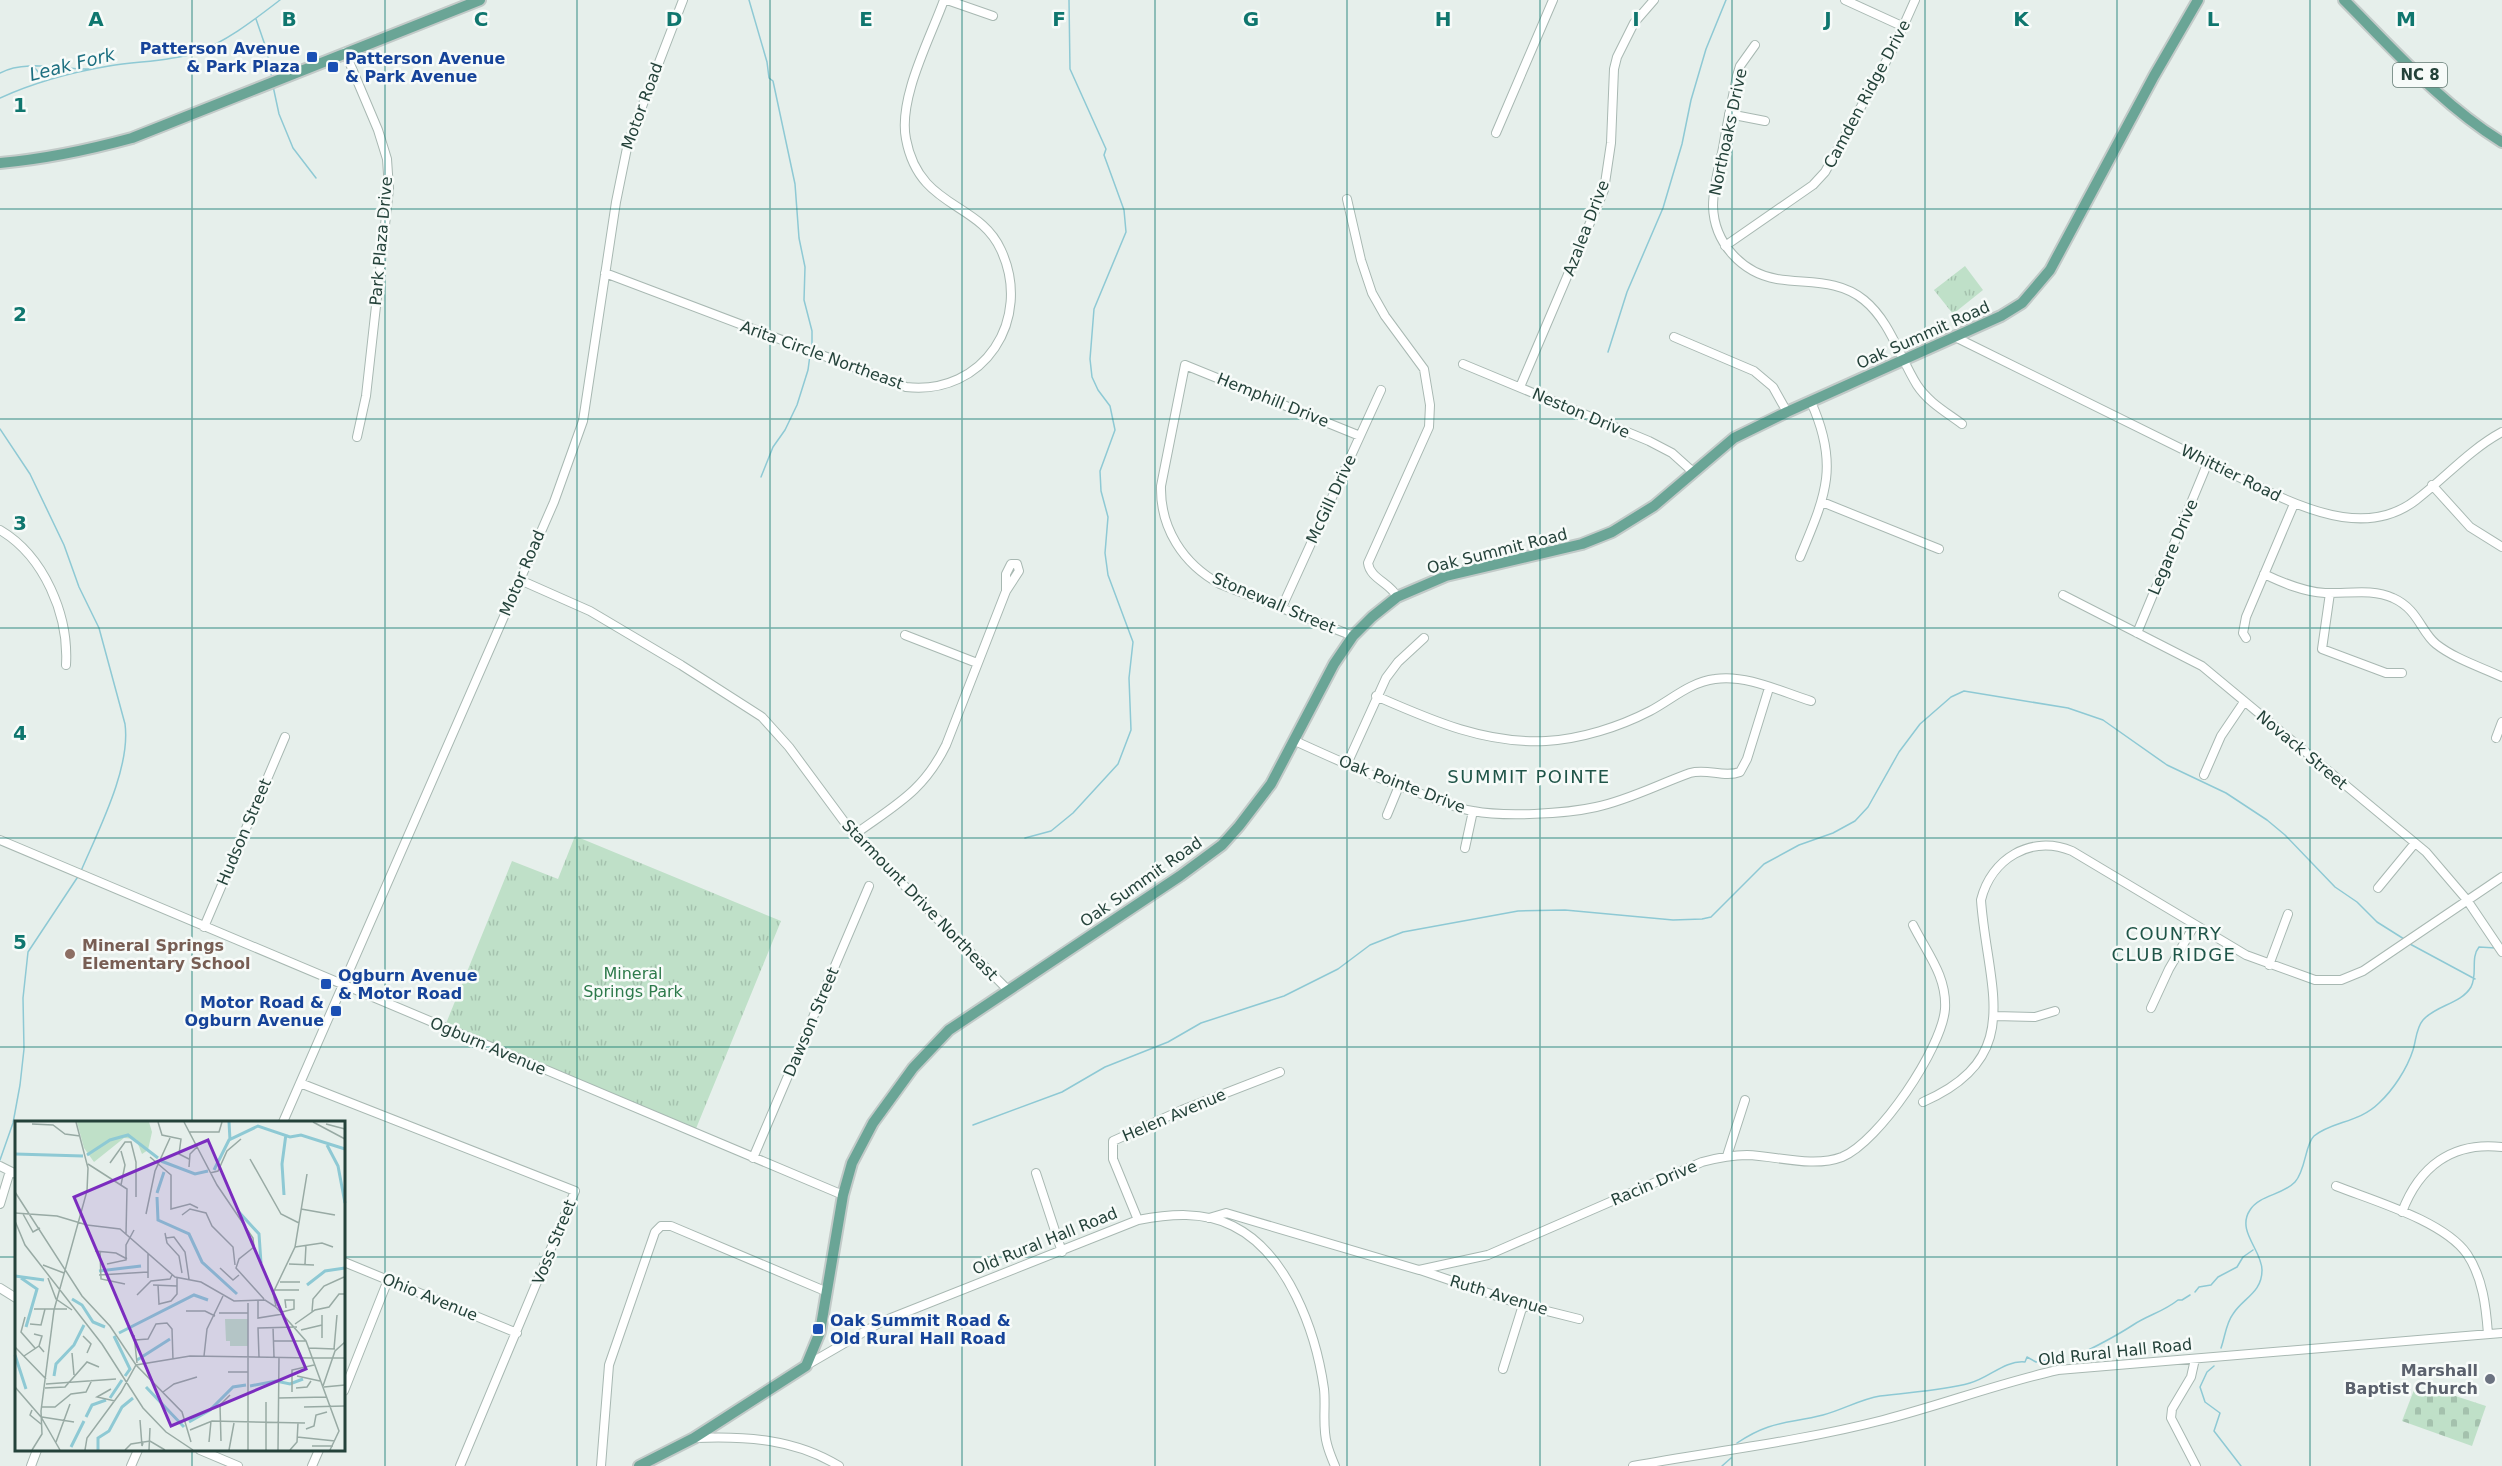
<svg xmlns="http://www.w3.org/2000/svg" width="2502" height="1466" font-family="'DejaVu Sans',sans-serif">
  <defs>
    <pattern id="cemetery-stones" width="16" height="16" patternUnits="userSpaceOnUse" patternTransform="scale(1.5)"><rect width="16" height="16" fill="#bfe0c8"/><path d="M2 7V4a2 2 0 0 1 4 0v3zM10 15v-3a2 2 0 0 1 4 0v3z" fill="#a4c1ad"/></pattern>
    <pattern id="park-tufts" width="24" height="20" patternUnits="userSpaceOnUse" patternTransform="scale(1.5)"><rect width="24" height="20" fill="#bfe0c8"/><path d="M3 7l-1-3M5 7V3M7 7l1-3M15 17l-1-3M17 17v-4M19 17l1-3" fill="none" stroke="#a4c1ad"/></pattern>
  </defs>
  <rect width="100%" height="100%" fill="#e6efeb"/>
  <path fill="url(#cemetery-stones)" d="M2431 1388 2486 1406 2472 1446 2402 1421 2414 1390Z"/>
  <path fill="url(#park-tufts)" d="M1965 266 1983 290 1953 314 1934 290Z
    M575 836 781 921 695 1131 445 1026 512 861 558 879Z"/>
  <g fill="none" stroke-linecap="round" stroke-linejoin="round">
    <path stroke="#8ec9d4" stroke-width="1.5" d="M749 0 767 62 769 78 773 81 795 184 799 238 805 267 804 300 812 331V347
      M256 19 266 48 272 78
      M34 67 45 80
      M0 73C26 59 63 70 91 69
      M273 86 279 114 293 148 316 178
      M0 98C33 83 73 72 109 66 138 61 167 62 195 53 226 42 254 20 280 0
      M1608 352 1627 292 1663 208 1682 144 1691 100 1706 49 1726 0
      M0 429 30 474 64 545 79 587 99 628 125 724C131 768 98 831 81 871
      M761 477 773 447 785 430 797 405 808 370 810 355
      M1025 838 1051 831 1073 813 1118 764 1131 730 1129 678 1133 642 1108 575 1105 553 1108 517 1101 491 1100 471 1115 430 1110 406 1098 390 1092 377 1090 359 1094 309 1126 232 1124 210 1104 155 1106 149 1070 69 1069 0
      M2410 944 2475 979
      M973 1125 1062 1092 1105 1067 1168 1042 1201 1023 1284 996 1338 969 1370 945 1403 932 1518 911 1565 910 1673 920 1702 919 1711 917 1764 864 1799 845 1833 833 1855 821 1868 807 1899 752 1920 724 1951 697 1964 691 2068 708 2103 720 2167 765 2226 793 2267 820 2285 835 2335 887 2357 902 2377 922 2404 939
      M0 1160 13 1123 20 1085 24 1049 23 998 28 952 79 875
      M2195 1292 2199 1287 2211 1285 2218 1277 2237 1267 2243 1257 2253 1250
      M2221 1348C2225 1337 2226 1323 2233 1314 2243 1298 2262 1293 2262 1270 2262 1250 2236 1231 2250 1210 2259 1195 2283 1195 2295 1182 2306 1170 2305 1144 2314 1136 2332 1121 2359 1123 2379 1103 2393 1090 2407 1069 2413 1050 2416 1041 2416 1028 2423 1020 2436 1005 2461 1004 2471 987 2478 974 2470 958 2479 947L2496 948
      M2072 1358C2093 1348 2113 1338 2133 1325 2148 1315 2163 1312 2178 1300H2182L2190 1295
      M2214 1366 2207 1372 2200 1387 2205 1402 2220 1413 2214 1431 2241 1466
      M1737 1443C1771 1420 1788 1424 1823 1415 1842 1410 1861 1399 1880 1396 1910 1392 1941 1391 1970 1383 1989 1378 2005 1360 2025 1362L2027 1357 2036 1362 2055 1359
      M1722 1466 1731 1458"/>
    <g stroke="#a8b8b2" stroke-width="10">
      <path id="minor" d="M947 0 993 16
        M1845 0 1904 27
        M1755 45 1740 66 1737 76C1732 100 1727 124 1723 148 1719 167 1713 187 1713 206 1714 243 1742 273 1777 279 1808 284 1838 279 1864 300 1890 321 1900 358 1917 385 1928 402 1946 412 1962 424
        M345 52 378 130 387 159 389 189 366 396 357 437
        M1729 114 1765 121
        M1496 133 1553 0
        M1347 199 1361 260 1372 293 1385 316 1424 369 1430 405 1429 427 1368 563C1370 579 1391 583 1397 597
        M1725 246 1813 185 1825 172 1894 47 1915 0
        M605 273 906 387C984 396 1033 319 1001 250 979 201 919 209 906 139 898 98 930 39 944 0
        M1674 337 1754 371 1773 387 1787 412
        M1955 337 2269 492C2314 513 2371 535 2416 500 2445 478 2469 450 2502 432
        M1463 364 1649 441 1672 453 1692 471
        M1520 387 1604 190 1611 143 1614 69 1617 57 1634 23 1654 0
        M2432 485 2470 527 2502 547
        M1822 502 1939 549
        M0 530C44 556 69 615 66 665
        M1800 557C1825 497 1840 466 1811 402
        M2264 574C2283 583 2304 592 2325 593 2347 594 2372 588 2393 598 2418 609 2421 632 2436 644 2455 659 2481 667 2502 677
        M520 580 590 611 681 665 762 717 789 747 854 835 1008 990
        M2330 593 2322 649 2386 673H2402
        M2063 595 2202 666 2426 852 2467 900 2502 952
        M1282 607 1381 390
        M2137 633 2208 462
        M905 635 977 663
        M1353 636 1220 584C1183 564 1160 528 1161 486L1185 365 1360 436
        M2246 638 2243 633 2246 617 2294 504
        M1376 696C1431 720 1484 744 1546 741 1581 739 1619 727 1650 711 1671 700 1690 682 1715 679 1746 674 1782 692 1811 701
        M2496 738 2502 722
        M1295 741C1339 761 1383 781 1430 797 1444 802 1458 809 1473 811 1504 817 1565 814 1596 807 1629 800 1659 784 1690 773 1707 768 1724 778 1740 772L1747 759 1769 688
        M1347 764 1386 678 1398 662 1424 638
        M2204 775 2221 736 2244 702
        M1387 815 1399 786
        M854 835C895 805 923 792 946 745L1006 591 1019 571 1017 564H1011L1006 574V591
        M0 840 843 1195
        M1465 848 1473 811
        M2378 888 2415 843
        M204 927 285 737
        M2269 965 2288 914
        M2151 1008 2169 969 2194 926
        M1995 1016 2035 1017 2055 1011
        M300 1083 575 1191 460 1466
        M1923 1102C2027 1057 1987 987 1981 900 1991 859 2031 834 2072 851L2246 955 2315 980H2341L2363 971 2502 877
        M283 1122 554 502 583 421 616 202 628 143 683 0
        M1727 1156 1745 1100
        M753 1158 869 886
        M0 1166 16 1174
        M1036 1173 1062 1252
        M2336 1186C2374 1201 2444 1221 2467 1254 2483 1278 2486 1307 2488 1334
        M0 1204 10 1171
        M2402 1212C2419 1167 2452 1141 2502 1147
        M1209 1218 1226 1213 1419 1270 1488 1255 1702 1162C1717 1158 1731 1155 1747 1155 1777 1156 1813 1168 1842 1157 1879 1142 1942 1048 1945 1009 1947 976 1927 953 1913 925
        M1138 1220 1113 1159V1141L1182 1110 1280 1072
        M344 1262 517 1333
        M1420 1270 1523 1305 1579 1319
        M0 1288 16 1298
        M2195 1359 2191 1377 2172 1409 2171 1418 2196 1466
        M807 1365 881 1322 1138 1220C1170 1214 1203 1211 1233 1226 1288 1253 1316 1332 1324 1389 1326 1407 1322 1427 1327 1444 1329 1452 1332 1459 1335 1466
        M1503 1369 1523 1305
        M344 1391 388 1280
        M696 1438C747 1436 795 1439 839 1466
        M200 1450 238 1466
        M31 1466 37 1450
        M131 1466 138 1450
        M312 1466 319 1450
        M601 1466 609 1365 655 1232 661 1226H671L825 1291
        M1633 1466C1716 1451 1802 1441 1883 1420 1942 1405 1999 1383 2058 1370L2502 1333"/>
    </g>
    <g stroke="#c2cac8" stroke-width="14">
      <path id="major" d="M2344 0C2394 50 2442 105 2502 142
        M0 163C45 159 88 150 132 138L480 0
        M639 1466 694 1438 806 1366 820 1332 843 1195 852 1163 873 1123 913 1068 949 1030 1180 876 1222 845 1239 826 1271 784 1334 664 1353 636 1372 617 1397 597 1446 576 1582 544 1612 532 1654 506 1734 438 1787 412 2001 316 2022 303 2050 270 2154 76 2198 0"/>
    </g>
    <use href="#minor" stroke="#fff" stroke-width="8"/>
    <use href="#major" stroke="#6aa596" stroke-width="10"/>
  </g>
  <path fill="none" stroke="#0f766e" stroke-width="1.5" stroke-opacity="0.55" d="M192 0V1122M385 0V1466M577 0V1466M770 0V1466M962 0V1466M1155 0V1466M1347 0V1466M1540 0V1466M1732 0V1466M1925 0V1466M2117 0V1466M2310 0V1466M0 209H2502M0 419H2502M0 628H2502M0 838H2502M0 1047H2502M0 1257H16M344 1257H2502M192 1450V1466"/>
  <g fill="#1a4fb4" stroke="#f7fbf9" stroke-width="2">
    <rect x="306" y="51" width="12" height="12" rx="3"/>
    <rect x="327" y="61" width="12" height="12" rx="3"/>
    <rect x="320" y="978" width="12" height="12" rx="3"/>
    <rect x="330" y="1005" width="12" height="12" rx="3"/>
    <rect x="812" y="1323" width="12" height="12" rx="3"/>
  </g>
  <circle fill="#8d6e63" stroke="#f7fbf9" stroke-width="2" cx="70" cy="954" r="6"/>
  <circle fill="#6b7280" stroke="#f7fbf9" stroke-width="2" cx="2490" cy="1379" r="6"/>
  <g text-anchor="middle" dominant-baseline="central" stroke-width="5" stroke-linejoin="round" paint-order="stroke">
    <rect fill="#f7fbf9" stroke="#637a73" stroke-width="1.5" x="2393" y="63" width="54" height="24" rx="4.5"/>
    <g font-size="15" font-weight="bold" fill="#24423a">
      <text x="2420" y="75">NC 8</text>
    </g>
    <g font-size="16" font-weight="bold" fill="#164399" stroke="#f7fbf9" text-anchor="start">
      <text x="300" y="48" text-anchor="end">Patterson Avenue<tspan x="300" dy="18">&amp; Park Plaza</tspan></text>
      <text x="345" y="58">Patterson Avenue<tspan x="345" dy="18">&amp; Park Avenue</tspan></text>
      <text x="338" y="975">Ogburn Avenue<tspan x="338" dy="18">&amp; Motor Road</tspan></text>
      <text x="324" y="1002" text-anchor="end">Motor Road &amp;<tspan x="324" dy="18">Ogburn Avenue</tspan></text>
      <text x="830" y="1320">Oak Summit Road &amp;<tspan x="830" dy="18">Old Rural Hall Road</tspan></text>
    </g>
    <g font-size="16" fill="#24423a" stroke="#f7fbf9">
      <text transform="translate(1867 94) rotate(-62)">Camden Ridge Drive</text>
      <text transform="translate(642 106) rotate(-70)">Motor Road</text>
      <text transform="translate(1728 132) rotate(-78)">Northoaks Drive</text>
      <text transform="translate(1586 228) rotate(-69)">Azalea Drive</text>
      <text transform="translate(381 241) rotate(-85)">Park Plaza Drive</text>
      <text transform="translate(1923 335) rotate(-24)">Oak Summit Road</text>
      <text transform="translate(822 355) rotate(20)">Arita Circle Northeast</text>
      <text transform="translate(1273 400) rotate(22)">Hemphill Drive</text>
      <text transform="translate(1581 413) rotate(23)">Neston Drive</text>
      <text transform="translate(2231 473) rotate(26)">Whittier Road</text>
      <text transform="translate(1331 499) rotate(-65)">McGill Drive</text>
      <text transform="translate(2173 547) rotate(-67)">Legare Drive</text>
      <text transform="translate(1497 551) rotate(-14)">Oak Summit Road</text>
      <text transform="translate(522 573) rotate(-67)">Motor Road</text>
      <text transform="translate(1274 603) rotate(23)">Stonewall Street</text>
      <text transform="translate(2302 750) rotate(40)">Novack Street</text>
      <text transform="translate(1402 784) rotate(21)">Oak Pointe Drive</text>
      <text transform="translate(244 832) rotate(-67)">Hudson Street</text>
      <text transform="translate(1141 882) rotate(-35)">Oak Summit Road</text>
      <text transform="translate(920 900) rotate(46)">Starmount Drive Northeast</text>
      <text transform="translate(811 1022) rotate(-67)">Dawson Street</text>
      <text transform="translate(488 1046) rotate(23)">Ogburn Avenue</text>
      <text transform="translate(1174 1115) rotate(-23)">Helen Avenue</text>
      <text transform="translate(1654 1183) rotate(-23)">Racin Drive</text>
      <text transform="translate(1045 1241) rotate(-22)">Old Rural Hall Road</text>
      <text transform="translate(554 1242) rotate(-68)">Voss Street</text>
      <text transform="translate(1499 1295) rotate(17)">Ruth Avenue</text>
      <text transform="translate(430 1297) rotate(22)">Ohio Avenue</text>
      <text transform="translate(2115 1352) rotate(-6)">Old Rural Hall Road</text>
    </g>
    <g font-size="16" font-weight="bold" fill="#785e54" stroke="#f7fbf9" text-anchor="start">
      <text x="82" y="945">Mineral Springs<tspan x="82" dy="18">Elementary School</tspan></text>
    </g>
    <g font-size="16" fill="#2d7a4b" stroke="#f7fbf9">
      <text x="633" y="973">Mineral<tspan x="633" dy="18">Springs Park</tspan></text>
    </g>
    <g font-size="16" font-weight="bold" fill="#5b616d" stroke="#f7fbf9" text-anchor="end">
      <text x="2478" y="1370">Marshall<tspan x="2478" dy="18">Baptist Church</tspan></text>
    </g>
    <g font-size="18" font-style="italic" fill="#1c6f80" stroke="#f7fbf9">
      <text transform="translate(72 64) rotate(-14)">Leak Fork</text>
    </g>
    <g font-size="18" letter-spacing="1.5" fill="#1f5548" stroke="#f7fbf9">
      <text x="1529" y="776">SUMMIT POINTE</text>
      <text x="2174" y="933">COUNTRY<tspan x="2174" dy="21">CLUB RIDGE</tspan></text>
    </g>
  </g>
  <g transform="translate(15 1121)">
    <rect width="330" height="330" fill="#e6efeb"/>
    <path d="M62 1H134L137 11 133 29 127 33 121 18 109 17 79 41 69 27Z" fill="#bfe0c8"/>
    <path d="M210 198H233V225H215V220H211Z" fill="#bfe0c8"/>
    <path fill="none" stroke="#8ec9d4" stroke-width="3" d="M214 1 215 19M312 24 323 45 330 82M0 33 68 35M72 34 95 19 113 14 143 37M146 40 180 53 193 50M199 49 214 19 243 5 275 16 286 14 330 28M142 72 149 51M269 74 267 43 271 13M142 76 143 99 174 113 187 141 222 173M223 90 244 113 246 142M84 150 126 145M0 155 29 159M6 157 22 168 11 206M292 164 310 150 330 147M57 178 67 184 78 201 90 206M104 212 179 174 193 179M99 215 115 248 110 255M0 234 11 268M122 239 155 218M39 255 41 243 59 224 69 204M235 265 261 260 275 263 288 258M131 266 169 306M95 277 107 259M71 296 77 284 91 279M174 301 195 289 218 266 231 264M56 326 69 300M83 329V317L94 310 107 286 118 277"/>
    <path fill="none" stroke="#98aaa4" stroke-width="1.5" d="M143 1 147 14 166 18 164 33 174 38M169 1 202 64 238 117 239 126 224 138 221 147 249 178M298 1 330 18M17 3 38 4 50 13 65 15M311 3 330 8M174 11H204L207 1M106 30 110 44 106 64M135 36 156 54V88L175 83 183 87M235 38 266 93 284 102M95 42 110 21H116L121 41V76M73 43 112 68 111 113M174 46 175 33 182 26M195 52 203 50 212 30 226 18M0 71 67 175 95 205 121 244 167 291 176 321M286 88 320 94 314 93M0 92 42 95 72 104 105 108 160 156 186 161 219 180 250 179 261 186 291 220 324 310 315 329M8 93 18 111 25 107M131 93 140 50 155 17M167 94 175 88 191 92 197 105 218 126 220 144M0 100 10 124 87 223 128 287 151 311 178 329M150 112 152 122 164 135 167 152M151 117 159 116 170 131 174 158M280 126 307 122 318 126M80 130 101 132 112 138M85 130 86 158 110 163M92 143 111 139V124L119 109M274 143 299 144M290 143 291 124M28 144 49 152M205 147 218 159 224 154M84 154 133 151M33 157 41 178 57 189M133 157V133M265 161H285M138 164 162 165M143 164 144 183 156 180 162 173V157M259 169H284M122 174 136 160 155 158 157 154M243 180V197L268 193M233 182V329M261 185 258 172 280 126 292 53M19 188H52M171 190H190L200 195M267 191 279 188V179H270L271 187M297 191 298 178 309 165 329 156M204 192H233M307 194V217M10 196 6 211 20 227M15 203 26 204 30 188M280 203 300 189 314 186 324 173H330M258 206 259 236M286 209 307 204M19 213 27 215 24 225M119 214 122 242M68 215 76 223 72 232M120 219 133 218 141 203 152 202 157 208 158 239M258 220H291M0 226 31 258M294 227 320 228M319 228 322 194M57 232 59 254M9 235 24 225 29 231M189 235 192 208 208 175M244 236 243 207 282 206M297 237H330M213 251H233M282 255 305 260M31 263 101 258M308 265 320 230 330 221M0 266 26 296 45 329M309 266 330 264M30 267 50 266 72 241 84 246M281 267 292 266 296 260M96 268 82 276 100 280M148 271 159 263 182 256M277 271V249L299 244M263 277 312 276M27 286H40L56 273 71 271 77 259M289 286 330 285M17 289 15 294 26 303M27 296 59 301M125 299 127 325 128 322M291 308 299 305 301 294 312 291M175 309 197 300 290 302M282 316 320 320M206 320 205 284 215 274M41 321 55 283M194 321 196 300M297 325H318M17 329 27 313 26 290 39 189 72 70 73 47 61 1M70 329 72 317 106 271 121 244 175 235 297 237M110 329 116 323 135 320 150 329M134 329 135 307M214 329 219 302M251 329V281M263 329 264 236M275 329 282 321 283 302"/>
    <path fill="#7b2cbf" fill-opacity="0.15" stroke="#7b2cbf" stroke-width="3" d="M193 19 291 248 156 305 59 76Z"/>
    <rect width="330" height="330" fill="none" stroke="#24423a" stroke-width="3"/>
  </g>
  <g font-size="20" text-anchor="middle" font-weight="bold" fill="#0f766e" stroke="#f7fbf9" stroke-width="5" stroke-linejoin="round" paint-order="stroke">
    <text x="96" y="26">A</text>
    <text x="289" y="26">B</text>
    <text x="481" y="26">C</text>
    <text x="674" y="26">D</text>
    <text x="866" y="26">E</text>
    <text x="1059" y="26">F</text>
    <text x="1251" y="26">G</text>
    <text x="1443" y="26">H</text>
    <text x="1636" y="26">I</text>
    <text x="1828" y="26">J</text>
    <text x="2021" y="26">K</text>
    <text x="2213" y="26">L</text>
    <text x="2406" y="26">M</text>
    <text x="20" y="112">1</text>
    <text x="20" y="321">2</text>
    <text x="20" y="530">3</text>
    <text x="20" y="740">4</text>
    <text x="20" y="949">5</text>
  </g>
</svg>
